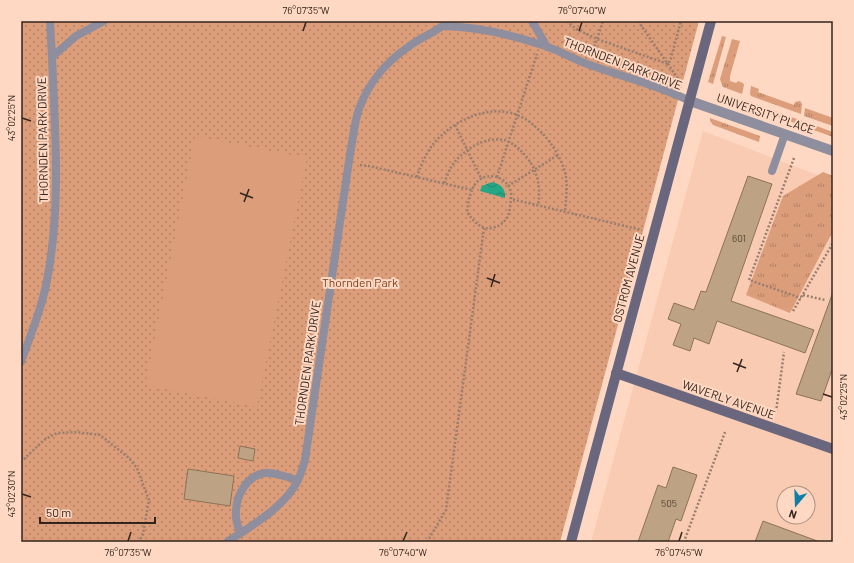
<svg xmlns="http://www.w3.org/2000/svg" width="854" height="563" font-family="Barlow,sans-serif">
  <defs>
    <pattern id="grass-tufts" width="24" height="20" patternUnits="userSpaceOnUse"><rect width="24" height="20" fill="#dc9d7a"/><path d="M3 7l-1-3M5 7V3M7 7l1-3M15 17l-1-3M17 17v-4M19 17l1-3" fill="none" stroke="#b38063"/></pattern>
    <pattern id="park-dots" width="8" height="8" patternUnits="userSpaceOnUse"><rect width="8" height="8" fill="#dc9d7a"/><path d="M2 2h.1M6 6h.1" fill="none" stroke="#b38063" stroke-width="1.8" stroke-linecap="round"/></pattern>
    <pattern id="water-waves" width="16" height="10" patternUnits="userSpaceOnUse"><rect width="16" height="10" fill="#25a684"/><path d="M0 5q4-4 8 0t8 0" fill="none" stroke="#21876b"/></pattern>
  </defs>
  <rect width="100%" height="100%" fill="#fed8c2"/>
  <path fill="#f9cbb2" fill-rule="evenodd" d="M703 131 833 181V542H591ZM784 493H808V517H784Z"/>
  <path fill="url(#grass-tufts)" d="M722 36 726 37 713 84 708 82Z
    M732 39 740 41 730 76V81L736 83 738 81 743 83 744 85 742 94 723 87 721 82 720 79Z
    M751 86 759 89 758 92 794 105 795 102 800 101 802 104 801 114 751 96 750 94Z
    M747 101 833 132V137L745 105Z
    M805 108 833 118V126L804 116Z
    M710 118 760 136 759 142 713 125 710 121Z
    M823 172 833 176V231L790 313 746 295 783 196Z"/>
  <path fill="url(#park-dots)" d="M21 21H699L560 542H21Z"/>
  <path fill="#dc9d7a" d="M195 136 307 158 257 407 145 385Z"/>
  <path fill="url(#water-waves)" d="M492 182C501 184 506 189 505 198L480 191 482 186Z"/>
  <path fill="#bda384" stroke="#8c7356" d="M748 176 772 184 731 301 814 330 805 353 717 321 709 344 694 338 690 351 673 345 681 324 668 319 674 303 694 310 701 291 706 292Z
    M833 292V367L821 401 796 394Z
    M240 446 255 449 253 461 238 458Z
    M673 467 697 475 681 521 676 519 668 542H638L658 485 666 488Z
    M188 469 234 476 230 506 184 499Z
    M763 521 820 542H755Z"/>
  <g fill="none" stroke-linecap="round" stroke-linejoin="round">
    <path stroke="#987e6f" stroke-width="2.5" stroke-dasharray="2 2" stroke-linecap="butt" d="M567 21 576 29 597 39 668 64 671 58 681 21
      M638 21 681 83
      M592 54 603 21
      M455 125 481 178
      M794 158 749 280 801 298
      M360 165 369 166 472 190C480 167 514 175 511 199L642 230
      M417 177C420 167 425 156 431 147 449 122 488 103 517 115 528 119 536 127 544 135 553 145 561 159 565 172 568 185 566 199 565 212
      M497 177 537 54
      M444 183C446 179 448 173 450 169 460 151 486 134 507 141 516 145 522 151 528 159 538 172 541 189 538 205
      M508 186 558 155
      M472 190 469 198 467 212C473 221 482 232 495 227 500 226 504 222 507 218 510 212 510 205 511 199
      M803 295 825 300
      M793 311 833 243
      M776 412 784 352
      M21 462 44 440 57 433 77 432 100 435 129 458 137 468 144 487 149 500 143 534 139 542
      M427 542 446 510 484 228
      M687 542 685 539 725 432"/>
    <path stroke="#8f8e9e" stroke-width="8" d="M50 21 52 57
      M532 21 547 47
      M444 26C476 27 509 34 539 44 557 49 573 59 590 65 623 77 658 85 690 101
      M772 171 785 134
      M21 362C31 334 43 305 48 275 61 203 55 129 52 57L76 36 104 21
      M240 533C238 527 235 519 236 512 236 495 248 473 268 473 277 473 289 478 298 480
      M227 542C251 526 285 507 298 480 301 474 303 466 305 460L350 154C353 139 354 123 359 109 368 84 386 62 408 47 421 37 437 32 449 21"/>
    <path stroke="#8f8e9e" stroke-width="10" d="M690 101 833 151"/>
    <path stroke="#69667d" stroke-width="10" d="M616 373 833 449
      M571 542 711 21"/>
  </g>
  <path fill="none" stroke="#33251d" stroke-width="1.5" d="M303 31 306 22M579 31 582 22M22 118 31 121M240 193 253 198M244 202 249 189M487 278 500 283M491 287 495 274M733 363 746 368M737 372 742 359M823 394 832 397M22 494 31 497M128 541 131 532M403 541 407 532M679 541 682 532"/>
  <g text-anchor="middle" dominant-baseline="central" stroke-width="4" stroke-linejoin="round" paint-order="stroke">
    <g font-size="10" fill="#564437">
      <text x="739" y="238">601</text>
      <text x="669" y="503">505</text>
    </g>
    <g font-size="12" fill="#33251d" stroke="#fed8c2">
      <text transform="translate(623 63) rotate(21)">THORNDEN PARK DRIVE</text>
      <text transform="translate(766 113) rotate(19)">UNIVERSITY PLACE</text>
      <text transform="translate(42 140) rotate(-91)">THORNDEN PARK DRIVE</text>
      <text transform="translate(628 278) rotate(-75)">OSTROM AVENUE</text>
      <text transform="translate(307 363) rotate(-82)">THORNDEN PARK DRIVE</text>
      <text transform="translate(729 399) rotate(19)">WAVERLY AVENUE</text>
    </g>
    <g font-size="12" fill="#763f1d" stroke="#fed8c2">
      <text x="360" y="282">Thornden Park</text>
    </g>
  </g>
  <rect width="854" height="563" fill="none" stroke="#fed8c2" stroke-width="44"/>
  <g transform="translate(796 505) rotate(199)"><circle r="19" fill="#fed8c2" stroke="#ad9080"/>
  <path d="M0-3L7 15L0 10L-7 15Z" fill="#107fa7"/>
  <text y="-6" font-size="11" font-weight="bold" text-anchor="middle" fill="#33251d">N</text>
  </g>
  <path d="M40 517v6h115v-6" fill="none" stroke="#33251d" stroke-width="2"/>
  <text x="46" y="517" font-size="12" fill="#33251d" stroke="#fed8c2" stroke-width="3" paint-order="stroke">50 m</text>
  <rect x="22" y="22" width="810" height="519" fill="none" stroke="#33251d" stroke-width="1.5"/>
  <g font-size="10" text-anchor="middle" fill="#33251d">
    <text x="306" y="14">76°07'35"W</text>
    <text x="582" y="14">76°07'40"W</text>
    <text transform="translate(11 118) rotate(-90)" y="4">43°02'25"N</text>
    <text transform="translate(843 397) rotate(-90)" y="4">43°02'25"N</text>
    <text transform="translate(11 494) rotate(-90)" y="4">43°02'30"N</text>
    <text x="128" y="556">76°07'35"W</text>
    <text x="403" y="556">76°07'40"W</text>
    <text x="679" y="556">76°07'45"W</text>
  </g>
</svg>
